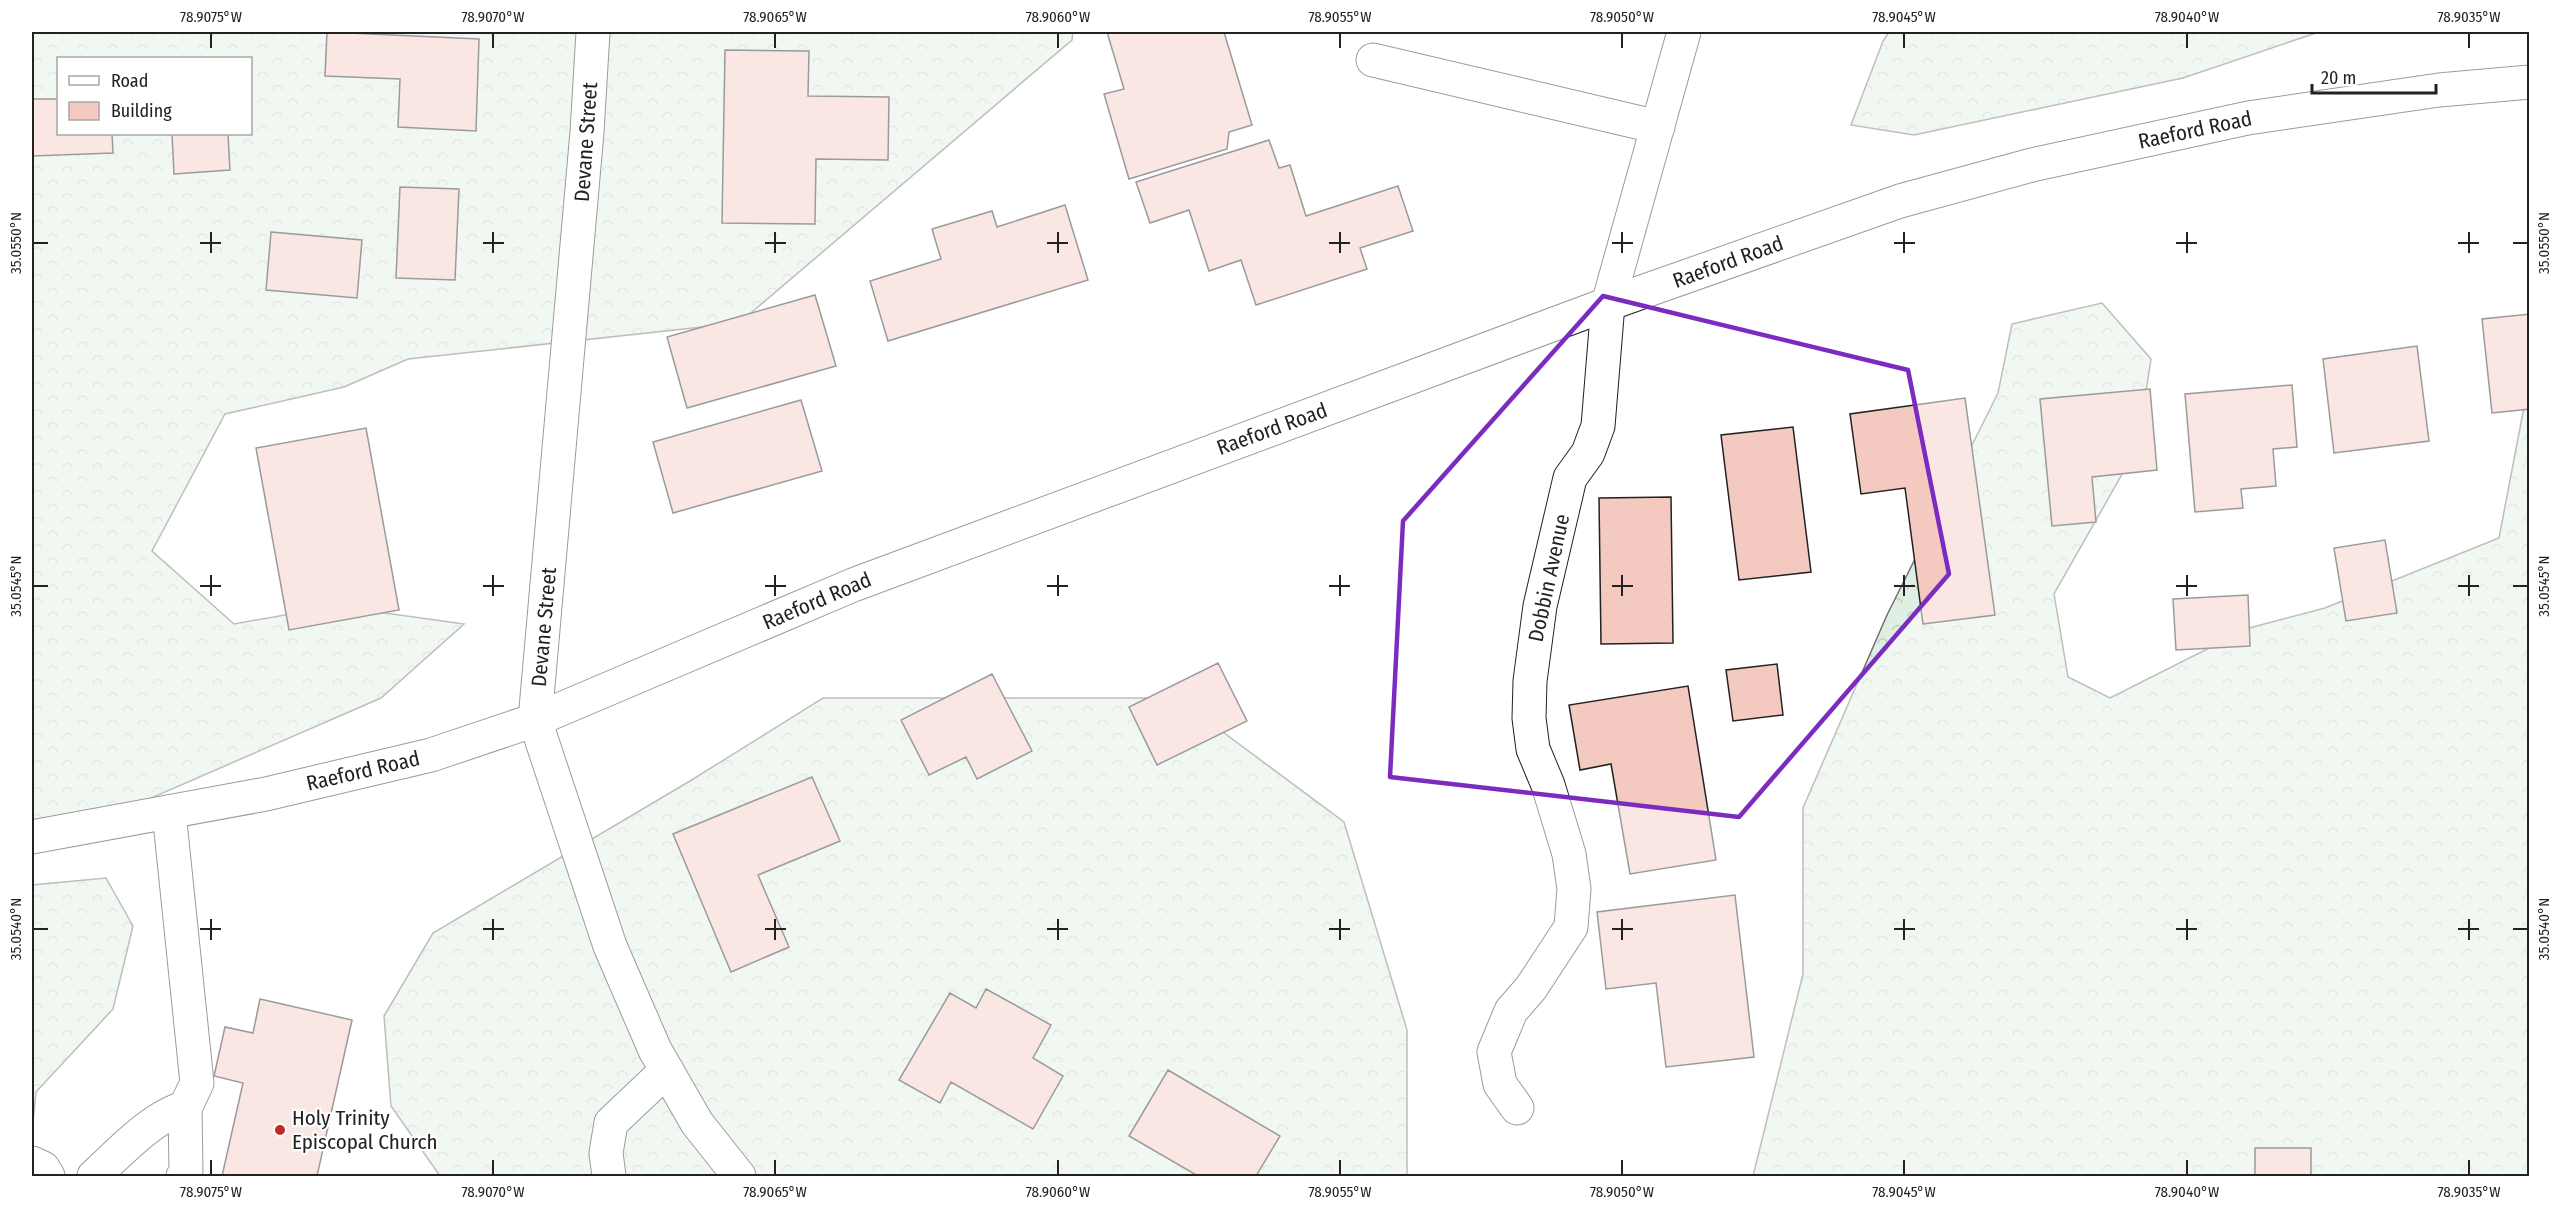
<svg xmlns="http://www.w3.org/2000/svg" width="2561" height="1208" font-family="'Fira Sans Condensed',sans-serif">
  <defs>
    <pattern id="forest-crowns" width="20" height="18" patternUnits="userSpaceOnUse" patternTransform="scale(1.5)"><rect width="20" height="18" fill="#e0efe3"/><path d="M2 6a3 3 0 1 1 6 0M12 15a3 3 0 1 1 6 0" fill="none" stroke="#c0cdc2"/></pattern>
  </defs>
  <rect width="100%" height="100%" fill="#fff"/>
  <path fill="url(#forest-crowns)" stroke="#6f6f6f" stroke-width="1.5" fill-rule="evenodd" d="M32 32H1073L1072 40 739 323 408 359 344 387 225 414 152 551 234 624 335 606 464 624 381 698 80 829 32 827ZM58 58H250V134H58Z
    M1889 32H2319L2183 78 1914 135 1851 125 1883 41Z
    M2102 303 2151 359 2137 448 2054 594 2068 677 2110 698 2249 628 2325 608 2499 538 2529 381V1176H1753L1803 974V808L1887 615 1998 393 2012 324Z
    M823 698H1177L1344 822 1407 1030V1176H440L391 1106 384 1016 433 933 690 781Z
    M106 878 133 926 113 1009 36 1092 32 1133V885Z"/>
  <path fill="#f3c9c0" stroke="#222" stroke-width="1.5" d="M327 32 479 39 476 131 398 127 400 79 325 76Z
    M1107 32H1224L1252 125 1229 132 1227 149 1129 179 1104 94 1124 89Z
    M725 50 809 51 808 96 889 97 888 160 816 159 815 224 722 223Z
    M32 99H58V134H112L113 153 32 156Z
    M172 134H228L230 170 174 174Z
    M1269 140 1279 168 1290 165 1306 216 1398 186 1413 231 1360 248 1367 269 1256 305 1241 260 1209 271 1189 210 1150 223 1136 182Z
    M400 187 459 189 455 280 396 278Z
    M1065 205 1088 280 888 341 870 281 941 259 932 229 992 211 997 227Z
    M271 232 362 240 357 298 266 290Z
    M815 295 836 366 687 408 667 337Z
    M2530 314V409L2492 413 2482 319Z
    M2417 346 2429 441 2334 453 2323 359Z
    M2292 385 2297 447 2273 449 2276 486 2241 489 2243 508 2195 512 2185 394Z
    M2150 389 2157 470 2092 477 2096 522 2052 526 2040 399Z
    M1965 398 1995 615 1923 624 1905 488 1861 494 1850 414Z
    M801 400 822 471 673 513 653 442Z
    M1793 427 1811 572 1739 580 1721 435Z
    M366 428 399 610 289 630 256 448Z
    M1671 497 1673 643 1601 644 1599 498Z
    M2385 540 2397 613 2346 621 2334 548Z
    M2248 595 2250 646 2176 650 2173 599Z
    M1218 663 1247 721 1157 765 1129 707Z
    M1777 664 1783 715 1733 721 1726 670Z
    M992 674 1032 751 977 779 966 757 929 775 901 720Z
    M1688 686 1716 860 1630 874 1611 764 1580 770 1569 705Z
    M812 777 840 841 758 875 789 947 731 972 673 834Z
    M1735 895 1754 1057 1666 1067 1656 983 1606 989 1597 912Z
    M986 989 1051 1025 1033 1058 1063 1076 1033 1129 951 1082 940 1103 899 1080 950 993 976 1008Z
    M260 999 352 1020 317 1176H222L243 1083 214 1076 225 1027 253 1033Z
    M1168 1070 1280 1136 1256 1176H1198L1129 1136Z
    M2255 1148H2311V1176H2255Z"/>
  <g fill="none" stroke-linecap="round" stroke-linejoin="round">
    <g stroke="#222" stroke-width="35">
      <path id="minor" d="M593 32 587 132 535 720 610 946 655 1050 697 1123 739 1176
        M1373 60 1658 127
        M169 812 197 1083 185 1108 186 1171 183 1176
        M1517 1108 1500 1084 1494 1052 1511 1011 1531 988 1571 927 1574 889 1569 854 1548 785 1533 749 1529 718 1530 681 1540 606 1570 478 1588 453 1598 426 1608 304 1684 32
        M32 1163 43 1168 48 1176
        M94 1176C117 1155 154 1115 185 1108
        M609 1176 606 1153 611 1123 667 1070"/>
    </g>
    <g stroke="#222" stroke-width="35">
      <path id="major" d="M32 837 266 794 431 755 535 720 853 585 1608 304 1900 201 2032 165 2248 118 2439 90 2530 82"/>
    </g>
    <use href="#minor" stroke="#fff" stroke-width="33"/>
    <use href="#major" stroke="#fff" stroke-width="33"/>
  </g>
  <path d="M0 0H2561V1208H0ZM1603 296 1908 370 1949 574 1739 817 1390 777 1403 521Z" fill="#fff" fill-opacity=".55" fill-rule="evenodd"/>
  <path fill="none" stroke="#7b2cbf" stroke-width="4.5" stroke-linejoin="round" d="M1603 296 1908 370 1949 574 1739 817 1390 777 1403 521Z"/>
  <path fill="none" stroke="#222" stroke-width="2" d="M211 33V48M493 33V48M775 33V48M1058 33V48M1340 33V48M1622 33V48M1904 33V48M2187 33V48M2469 33V48M211 232V253M493 232V253M775 232V253M1058 232V253M1340 232V253M1622 232V253M1904 232V253M2187 232V253M2469 232V253M33 243H48M200 243H221M483 243H504M765 243H786M1047 243H1068M1329 243H1350M1612 243H1633M1894 243H1915M2176 243H2197M2458 243H2479M2513 243H2528M211 575V596M493 575V596M775 575V596M1058 575V596M1340 575V596M1622 575V596M1904 575V596M2187 575V596M2469 575V596M33 586H48M200 586H221M483 586H504M765 586H786M1047 586H1068M1329 586H1350M1612 586H1633M1894 586H1915M2176 586H2197M2458 586H2479M2513 586H2528M211 919V940M493 919V940M775 919V940M1058 919V940M1340 919V940M1622 919V940M1904 919V940M2187 919V940M2469 919V940M33 929H48M200 929H221M483 929H504M765 929H786M1047 929H1068M1329 929H1350M1612 929H1633M1894 929H1915M2176 929H2197M2458 929H2479M2513 929H2528M211 1160V1175M493 1160V1175M775 1160V1175M1058 1160V1175M1340 1160V1175M1622 1160V1175M1904 1160V1175M2187 1160V1175M2469 1160V1175"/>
  <circle fill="#c62828" stroke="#fff" stroke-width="2" cx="280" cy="1130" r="6"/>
  <g text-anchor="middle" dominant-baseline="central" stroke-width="4.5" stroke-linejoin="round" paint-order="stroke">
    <g font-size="21" fill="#222" stroke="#fff">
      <text transform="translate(2195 130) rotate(-12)">Raeford Road</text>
      <text transform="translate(586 142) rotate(-86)">Devane Street</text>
      <text transform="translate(1728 262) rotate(-20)">Raeford Road</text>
      <text transform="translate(1272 429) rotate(-20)">Raeford Road</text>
      <text transform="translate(1549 578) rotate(-78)">Dobbin Avenue</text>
      <text transform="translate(817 601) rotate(-23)">Raeford Road</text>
      <text transform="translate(544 627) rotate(-85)">Devane Street</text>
      <text transform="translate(363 771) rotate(-13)">Raeford Road</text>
    </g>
    <g font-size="21" fill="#222" stroke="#fff" text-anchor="start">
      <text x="292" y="1118">Holy Trinity<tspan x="292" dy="24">Episcopal Church</tspan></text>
    </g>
  </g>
  <rect width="2561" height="1208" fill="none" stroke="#ffffff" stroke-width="66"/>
  <rect x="57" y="57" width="195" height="78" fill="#ffffff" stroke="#a7a7a7" stroke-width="1.5"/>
  <rect x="69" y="76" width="30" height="9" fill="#ffffff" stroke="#a7a7a7" stroke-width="1.5"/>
  <text x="111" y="87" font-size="18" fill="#222222">Road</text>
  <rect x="69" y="102" width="30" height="18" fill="#f3c9c0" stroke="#a7a7a7" stroke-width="1.5"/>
  <text x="111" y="117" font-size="18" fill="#222222">Building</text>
  <path d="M2312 84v9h124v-9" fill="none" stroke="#222222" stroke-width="3"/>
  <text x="2321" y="84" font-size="18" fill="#222222" stroke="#ffffff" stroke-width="4.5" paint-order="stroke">20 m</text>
  <rect x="33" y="33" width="2495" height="1142" fill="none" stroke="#222" stroke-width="2"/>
  <g font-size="15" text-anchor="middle" fill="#222">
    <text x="211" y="22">78.9075°W</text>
    <text x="493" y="22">78.9070°W</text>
    <text x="775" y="22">78.9065°W</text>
    <text x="1058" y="22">78.9060°W</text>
    <text x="1340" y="22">78.9055°W</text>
    <text x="1622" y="22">78.9050°W</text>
    <text x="1904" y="22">78.9045°W</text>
    <text x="2187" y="22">78.9040°W</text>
    <text x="2469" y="22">78.9035°W</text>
    <text transform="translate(16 243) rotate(-90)" y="5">35.0550°N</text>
    <text transform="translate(2544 243) rotate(-90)" y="5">35.0550°N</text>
    <text transform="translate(16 586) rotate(-90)" y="5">35.0545°N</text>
    <text transform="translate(2544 586) rotate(-90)" y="5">35.0545°N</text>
    <text transform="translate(16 929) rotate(-90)" y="5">35.0540°N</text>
    <text transform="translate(2544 929) rotate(-90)" y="5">35.0540°N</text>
    <text x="211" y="1197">78.9075°W</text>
    <text x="493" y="1197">78.9070°W</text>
    <text x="775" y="1197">78.9065°W</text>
    <text x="1058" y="1197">78.9060°W</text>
    <text x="1340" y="1197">78.9055°W</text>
    <text x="1622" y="1197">78.9050°W</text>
    <text x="1904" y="1197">78.9045°W</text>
    <text x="2187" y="1197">78.9040°W</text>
    <text x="2469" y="1197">78.9035°W</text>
  </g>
</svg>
